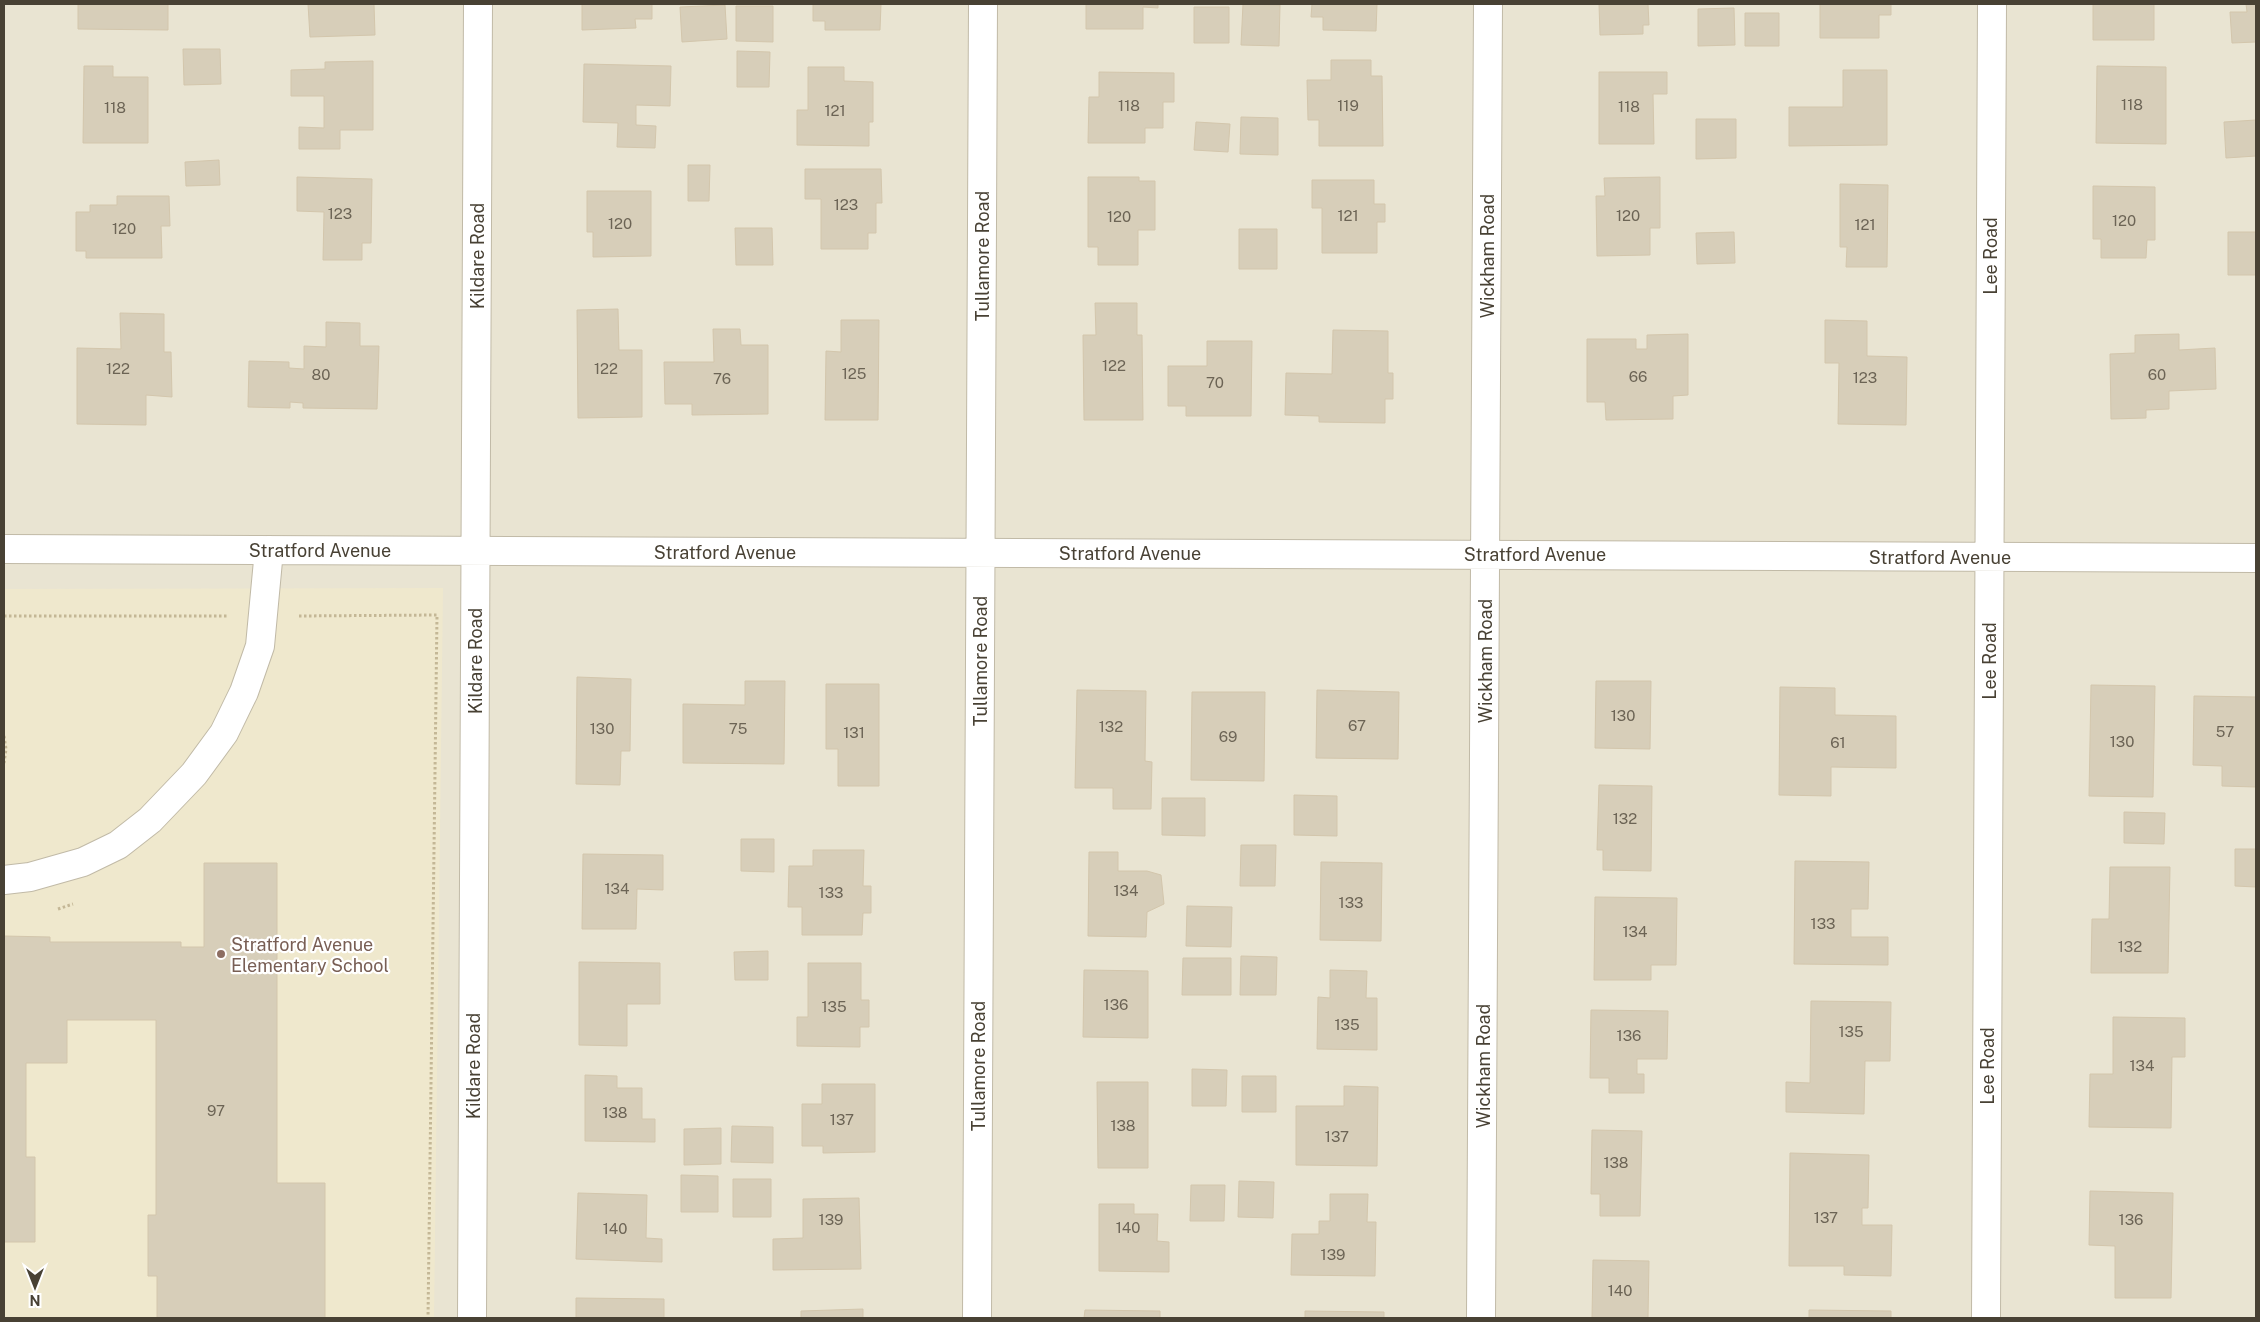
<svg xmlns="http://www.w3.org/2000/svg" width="2260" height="1322" font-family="'Public Sans',sans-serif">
  <rect width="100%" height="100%" fill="#f5f1e5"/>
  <path fill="#e9e4d2" d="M4 4H2256V1318H4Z"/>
  <path fill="#efe8cd" d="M443 588 434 1318H4V589Z"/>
  <path fill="#d7ceb9" stroke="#d3c6ac" d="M78 4H168V30L78 29Z
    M308 4H374L375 35 310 37Z
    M582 4H652V19H635L636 28 582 30Z
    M813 4H881L880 30H825V21H813Z
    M1086 4H1158V8L1143 7V29H1086Z
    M1243 4 1280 5 1279 46 1241 45Z
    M1312 4H1377L1376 31 1323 30V17H1311Z
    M1599 4H1648L1649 25H1643V34L1600 35Z
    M1820 4H1891V15H1879V38H1820Z
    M2093 4H2154V40H2093Z
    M2246 4H2256V42L2232 43 2230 12H2247Z
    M725 5 727 39 682 42 680 7Z
    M736 6H773V42L736 41Z
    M1194 7H1229V43H1194Z
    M1734 8 1735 45 1698 46V9Z
    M1745 13H1779V46H1745Z
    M183 49H220L221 84 184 85Z
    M737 51 770 52 769 87H737Z
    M1331 60H1371V76H1382L1383 146H1319V120H1308L1307 80H1331Z
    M373 61V130H340V149H299V127L324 128V96H291V70L325 69V62Z
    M584 64 671 66 670 106 636 105V125L656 126 655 148 617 147 618 123 583 122Z
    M84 66H113V77H148V143H83Z
    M2097 66 2166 67V144L2096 143Z
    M808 67H844V81L873 82V122H869V146L797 145V110H808Z
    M1843 70H1887V145L1789 146V107H1843Z
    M1099 72 1174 73V102H1163V128H1145V143H1088L1089 97H1099Z
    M1599 72H1667V94H1653L1654 144H1599Z
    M1241 117 1278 118V155L1240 154Z
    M1696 119H1736V158L1696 159Z
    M2256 120V156L2226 158 2224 122Z
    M1196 122 1230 124 1228 152 1194 150Z
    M219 160 220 185 186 186 185 162Z
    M688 165H710L709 201H688Z
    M805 169H881L882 203H876V233H868V249H821V199H805Z
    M297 177 372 179 371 243H362V260H323L324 212 297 211Z
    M1088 177H1139V181H1155V230H1138V265H1098V247H1088Z
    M1660 177V228H1650V255L1597 256 1596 196H1605L1604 178Z
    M1312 180H1374V204H1385V222H1377V253H1322V208H1312Z
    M1840 184 1888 185 1887 267H1846L1847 247H1840Z
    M2093 186 2155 187V240H2147L2146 258H2101V239H2093Z
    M587 191H651V256L593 257V232H587Z
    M117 196H169L170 226H161L162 258H86V251H76V212H90V205H117Z
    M735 228H772L773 265H736Z
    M1239 229H1277V269H1239Z
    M1734 232 1735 263 1697 264 1696 233Z
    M2228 232H2256V275H2228Z
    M1095 303H1137V335H1142L1143 420H1084L1083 335H1096Z
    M618 309 619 350H642V417L578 418 577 310Z
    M120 313 164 314V352H171L172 397 146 395V425L77 424V348L121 349Z
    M841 320H879L878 420H825L826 351 841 352Z
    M1825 320 1867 321V356L1907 357 1906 425 1838 424 1839 363H1825Z
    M326 322 360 323V346H379L377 409 303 408V403L290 402V408L248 407 249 361 289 362V368L304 369V346L326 347Z
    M713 329H740L741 345H768V414L692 415V404H665L664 362H714Z
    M1333 330 1388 331V373H1393V399H1385V423L1319 422V416L1285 415 1286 373 1332 374Z
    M1688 334V395L1673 396V419L1606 420 1605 402H1587V339H1636V349H1647V335Z
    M2179 334V350L2215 348 2216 389 2169 391V409L2146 410V418L2111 419 2110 354 2135 353V335Z
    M1207 341H1252L1251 416H1186V406H1168V366H1207Z
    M577 677 631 679 630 751H621L620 785 576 784Z
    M745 681H785L784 764 683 763V704L745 705Z
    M1596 681H1651L1650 749 1595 748Z
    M826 684H879V786H838V749H826Z
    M2091 685 2155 686 2153 797 2089 796Z
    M1780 687 1835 688V715L1896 716V768L1831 767V796L1779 795Z
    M1077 690 1146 691 1145 761 1152 762 1151 809H1113V788H1075Z
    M1317 690 1399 692 1398 759 1316 758Z
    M1192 692H1265L1264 781 1191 780Z
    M2194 696 2256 697V787L2222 786V766L2193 765Z
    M1599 785 1652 786 1651 871 1603 870V850H1597Z
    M1294 795 1337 796V836L1294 835Z
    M1162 798H1205V836L1162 835Z
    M2124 812 2165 813 2164 844 2124 843Z
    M741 839H774V872L741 871Z
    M1241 845H1276L1275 886H1240Z
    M2235 849H2256V887L2235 886Z
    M813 850H864L863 886H871V913H863L862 935H802V907H788L789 866H813Z
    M1089 852H1118V871H1147L1161 875 1164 904 1147 912 1146 937 1088 936Z
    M583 854 663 855V890L637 889 636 929H582Z
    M1795 861 1869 862 1868 909H1851V937H1888V965L1794 964Z
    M1321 862 1382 863 1381 941 1320 940Z
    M204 863H277V1183H325V1318H157V1276H148V1215H156V1020H67V1063H26V1157H35V1242H4V936L50 937V942H181V947H204Z
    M2110 867H2170L2168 973H2091L2092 919H2109Z
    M1595 897 1677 898 1676 965H1651V980H1594Z
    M1187 906 1232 907 1231 947 1186 946Z
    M768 951V980H735L734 952Z
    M1241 956 1277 957 1276 995H1240Z
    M1183 958H1231V995H1182Z
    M579 962 660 963V1004H627V1046L579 1045Z
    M808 963H861V1000H869V1027H860V1047L797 1046V1017H808Z
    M1084 970 1148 971V1038L1083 1037Z
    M1330 970 1367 971 1366 998H1377V1050L1317 1049 1318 997 1330 998Z
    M1811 1001 1891 1002 1890 1061H1865L1864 1114 1786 1112V1082L1810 1083Z
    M1591 1010 1668 1011 1667 1059H1637V1074H1644V1093H1609V1078H1590Z
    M2113 1017 2185 1018V1057H2172L2171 1128 2089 1127 2090 1074H2113Z
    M1192 1069 1227 1070 1226 1106H1192Z
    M585 1075 617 1076V1088H642V1119H655V1142L585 1141Z
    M1242 1076H1276V1112H1242Z
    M1097 1082H1148V1168H1098Z
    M822 1084H875V1152L823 1153V1146H802V1104H822Z
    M1344 1086 1378 1087 1377 1166 1296 1165V1106H1344Z
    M732 1126 773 1127V1163L731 1162Z
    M721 1128V1164L684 1165V1129Z
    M1592 1130 1642 1131 1640 1216H1600V1194H1591Z
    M1790 1153 1869 1155 1868 1208H1862V1225H1892L1891 1276 1844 1275V1266H1789Z
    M681 1175 718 1176V1212H681Z
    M733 1179H771V1217H733Z
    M1239 1181 1274 1182 1273 1218 1238 1217Z
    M1191 1185H1225L1224 1221H1190Z
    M2090 1191 2173 1193 2171 1298H2115V1246L2089 1245Z
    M578 1193 647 1195 646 1238 662 1239V1262L576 1259Z
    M1330 1194H1368L1367 1222H1376L1375 1276 1291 1275 1292 1234H1319V1221H1330Z
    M859 1198 861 1269 773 1270V1239L803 1238V1199Z
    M1099 1204H1134V1214H1158L1157 1241 1169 1242V1272L1099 1271Z
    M1593 1260 1649 1261 1648 1318H1592Z
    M576 1298 664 1299V1318H576Z
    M863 1309V1318H801V1311Z
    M1085 1310 1160 1311V1318H1084Z
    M1809 1310 1891 1311V1318H1809Z
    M1305 1311 1384 1312V1318H1305Z"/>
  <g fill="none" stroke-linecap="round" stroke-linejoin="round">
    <g stroke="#c1baa7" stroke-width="30">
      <path id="minor" d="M4 549 2256 558
        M4 880 30 877 83 862 118 845 150 820 194 774 224 733 244 692 260 646 269 550
        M472 1318 478 4
        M977 1318 983 4
        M1481 1318 1488 4
        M1986 1318 1992 4"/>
    </g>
    <path stroke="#c4b796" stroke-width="3" stroke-dasharray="2.5 2.5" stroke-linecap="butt" d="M4 616H228
      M299 616 437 615 428 1318
      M4 736 6 749 4 763
      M58 909 73 904"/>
    <use href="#minor" stroke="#fff" stroke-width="28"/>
  </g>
  <circle fill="#8d6e63" stroke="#fff" stroke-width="2" cx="221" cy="954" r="5"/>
  <g text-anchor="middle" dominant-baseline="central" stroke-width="4.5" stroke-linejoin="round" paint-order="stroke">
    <g font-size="15" fill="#6c6455">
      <text x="2132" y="104">118</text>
      <text x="1129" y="105">118</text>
      <text x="1348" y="105">119</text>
      <text x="1629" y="106">118</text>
      <text x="115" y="107">118</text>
      <text x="835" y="110">121</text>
      <text x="846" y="204">123</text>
      <text x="340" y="213">123</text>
      <text x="1348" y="215">121</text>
      <text x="1628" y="215">120</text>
      <text x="1119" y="216">120</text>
      <text x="2124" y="220">120</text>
      <text x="620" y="223">120</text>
      <text x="1865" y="224">121</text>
      <text x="124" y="228">120</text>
      <text x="1114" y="365">122</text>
      <text x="118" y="368">122</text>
      <text x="606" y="368">122</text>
      <text x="854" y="373">125</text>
      <text x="321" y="374">80</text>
      <text x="2157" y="374">60</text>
      <text x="1638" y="376">66</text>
      <text x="1865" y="377">123</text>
      <text x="722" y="378">76</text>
      <text x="1215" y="382">70</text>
      <text x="1623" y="715">130</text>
      <text x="1357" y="725">67</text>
      <text x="1111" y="726">132</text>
      <text x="602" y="728">130</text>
      <text x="738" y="728">75</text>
      <text x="2225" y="731">57</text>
      <text x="854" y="732">131</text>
      <text x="1228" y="736">69</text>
      <text x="2122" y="741">130</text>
      <text x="1838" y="742">61</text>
      <text x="1625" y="818">132</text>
      <text x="617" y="888">134</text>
      <text x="1126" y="890">134</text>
      <text x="831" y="892">133</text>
      <text x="1351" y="902">133</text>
      <text x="1823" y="923">133</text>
      <text x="1635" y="931">134</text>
      <text x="2130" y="946">132</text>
      <text x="1116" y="1004">136</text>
      <text x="834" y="1006">135</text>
      <text x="1347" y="1024">135</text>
      <text x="1851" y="1031">135</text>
      <text x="1629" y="1035">136</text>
      <text x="2142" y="1065">134</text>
      <text x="216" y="1110">97</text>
      <text x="615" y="1112">138</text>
      <text x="842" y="1119">137</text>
      <text x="1123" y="1125">138</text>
      <text x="1337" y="1136">137</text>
      <text x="1616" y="1162">138</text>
      <text x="1826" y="1217">137</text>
      <text x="831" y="1219">139</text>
      <text x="2131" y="1219">136</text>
      <text x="1128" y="1227">140</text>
      <text x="615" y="1228">140</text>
      <text x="1333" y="1254">139</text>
      <text x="1620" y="1290">140</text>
    </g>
    <g font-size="18" fill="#484134" stroke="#fff">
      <text transform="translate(477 256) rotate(-90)">Kildare Road</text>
      <text transform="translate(982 256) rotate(-90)">Tullamore Road</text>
      <text transform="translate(1487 256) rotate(-90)">Wickham Road</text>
      <text transform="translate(1990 256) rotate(-90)">Lee Road</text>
      <text x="320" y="550">Stratford Avenue</text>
      <text x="725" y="552">Stratford Avenue</text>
      <text x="1130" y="553">Stratford Avenue</text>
      <text x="1535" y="554">Stratford Avenue</text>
      <text x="1940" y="557">Stratford Avenue</text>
      <text transform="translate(475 661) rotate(-90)">Kildare Road</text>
      <text transform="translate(980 661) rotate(-90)">Tullamore Road</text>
      <text transform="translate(1485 661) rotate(-90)">Wickham Road</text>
      <text transform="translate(1989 661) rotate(-90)">Lee Road</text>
      <text transform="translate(473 1066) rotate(-90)">Kildare Road</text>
      <text transform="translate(978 1066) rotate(-90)">Tullamore Road</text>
      <text transform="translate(1483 1066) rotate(-90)">Wickham Road</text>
      <text transform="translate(1987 1066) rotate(-90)">Lee Road</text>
    </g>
    <g font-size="18" fill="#785e54" stroke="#fff" text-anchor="start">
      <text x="231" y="944">Stratford Avenue<tspan x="231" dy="21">Elementary School</tspan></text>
    </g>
  </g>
  <rect width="2260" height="1322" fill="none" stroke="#484134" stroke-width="10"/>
  <g transform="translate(35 1287) rotate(180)" stroke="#ffffff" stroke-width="4" paint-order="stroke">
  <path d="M0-4L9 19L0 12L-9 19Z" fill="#484134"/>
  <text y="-8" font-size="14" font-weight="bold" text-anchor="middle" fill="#484134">N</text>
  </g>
</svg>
